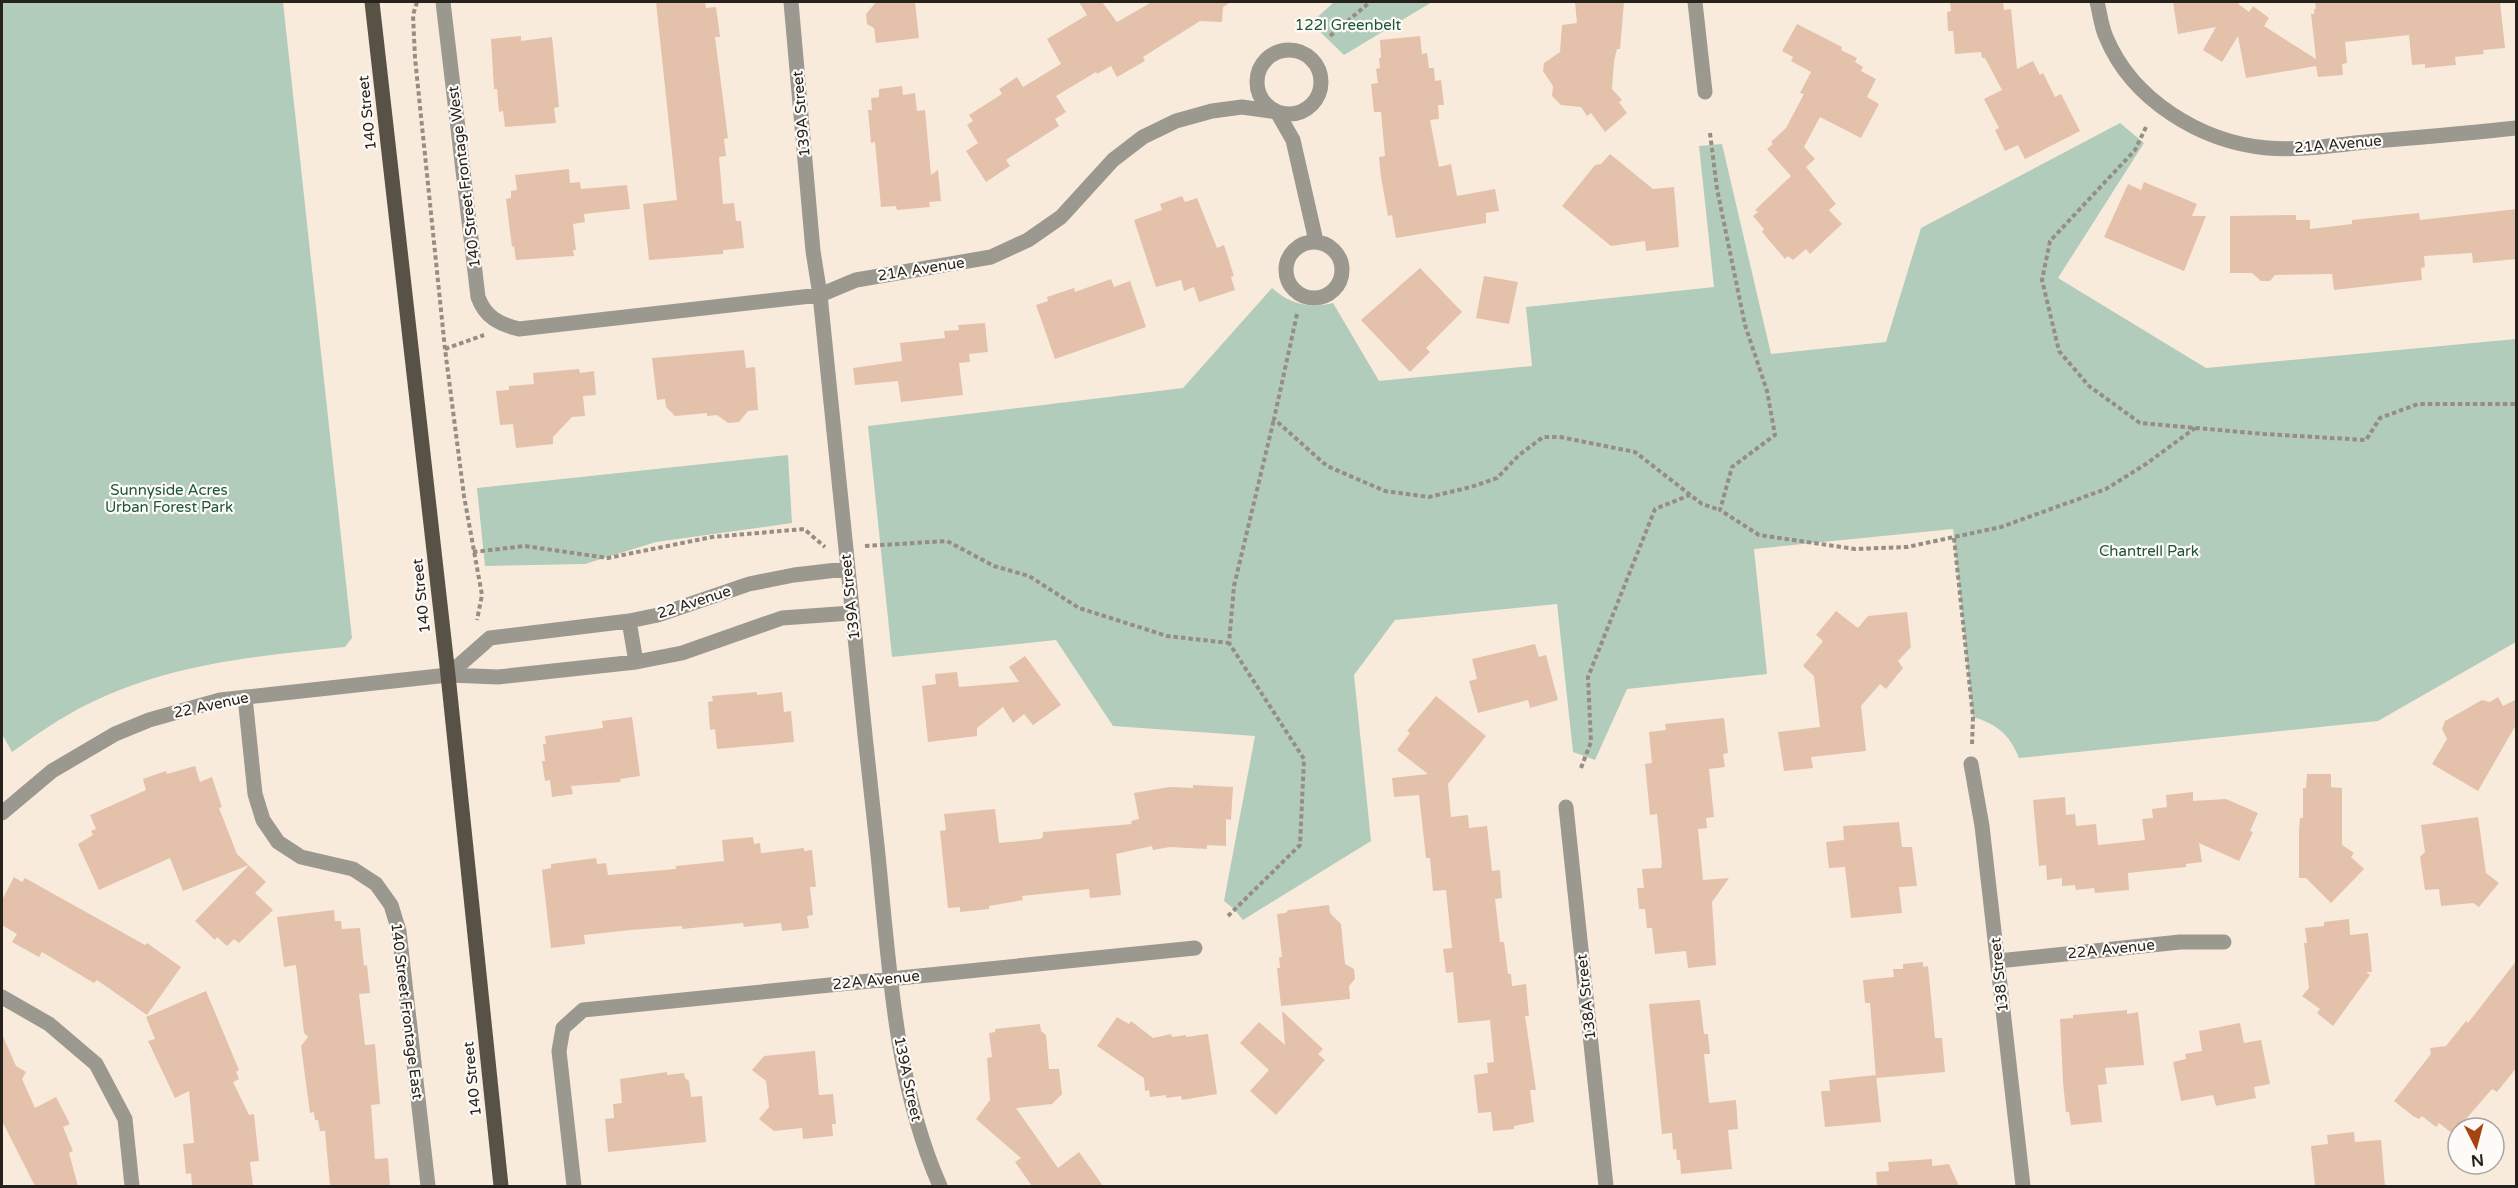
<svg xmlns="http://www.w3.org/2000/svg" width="2518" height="1188" font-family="'Varela Round',sans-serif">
  <rect width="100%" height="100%" fill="#f9ebdc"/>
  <path fill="#b2ccbb" d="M2 2H283L352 638 345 647C255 656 167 664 86 705 60 718 36 735 12 752L2 734Z
    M1334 2H1432L1344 55 1311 23Z
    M2120 123 2144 143 2058 278 2206 368 2516 339V642L2378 721 2019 758C2010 735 1997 724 1973 717L1953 529 1754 549 1767 674 1627 689 1595 760 1573 752 1557 604 1395 620 1354 675 1371 841 1243 920 1234 909 1224 901 1255 736 1113 726 1056 640 892 657 868 426 1183 388 1272 288C1290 304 1309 309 1333 303L1379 381 1532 366 1526 307 1714 287 1699 146 1722 144 1771 354 1886 342 1921 228Z
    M788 455 792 523 656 542 585 564 485 566 477 488Z"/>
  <path fill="#e4c1ab" d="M656 2H705L706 8 716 7 720 37H715L728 138 724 139 726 156 719 157 723 204 734 203 736 221H741L744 248 723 250V254L649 260 643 204 677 200Z
    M876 2H915L919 38 876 43 874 28 867 24 866 14Z
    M1079 2H1102L1117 22 1152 2H1231L1223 7 1222 22 1200 21 1143 57 1145 61 1117 77 1111 66 1097 74 1096 72 1056 96 1066 112 1055 119 1059 126 1006 160 1010 166 986 182 966 151 978 143 967 125 973 121 969 115 1002 94 999 89 1017 77 1023 87 1061 64 1047 39 1087 15Z
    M1575 2H1624L1620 49H1617L1614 61 1612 89 1622 100 1619 102 1627 113 1605 132 1591 113 1587 116 1581 107 1561 105 1552 96 1553 86 1543 71 1544 63 1560 52 1562 25 1577 23Z
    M1950 2H2003L2004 10 2011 9 2017 69 2033 61 2040 75 2043 73 2055 97 2061 94 2080 131 2025 159 2018 145 2005 151 1995 130 1999 128 1984 99 2002 90 1985 58H1982L1981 52 1955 54 1953 31H1948L1947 12 1951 11Z
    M2173 2H2236L2249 12 2253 6 2269 18 2264 26 2316 59 2311 14H2314V9H2316L2315 2H2500L2505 48 2483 50 2484 54 2455 57 2456 65 2425 68V64L2412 65 2409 35 2345 42 2347 63 2342 64 2343 75 2318 77 2316 66 2246 78 2238 36 2222 62 2203 50 2216 27 2178 34Z
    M1797 24 1842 47 1841 50 1857 58 1855 62 1863 67 1861 71 1876 79 1867 97 1879 104 1861 138 1820 117 1804 147 1815 159 1806 167 1836 204 1829 210 1842 224 1810 254 1806 249 1793 260 1788 256 1785 259 1762 232 1764 229 1753 216 1758 212 1755 210 1791 176 1767 149 1773 144 1771 142 1786 128 1804 94 1800 93 1811 72 1791 61 1793 57 1782 51Z
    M521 36V41L552 37 559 107 554 108 556 123 505 127 503 111 499 112 497 89H494L491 39Z
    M1420 36 1422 54 1427 53 1429 68H1434L1435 81 1441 80 1444 105H1438L1439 119 1430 120 1439 167 1451 164 1457 196 1495 189 1499 211 1486 213V223L1396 238 1392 215 1388 216 1381 177 1379 157 1385 156 1381 112H1374L1371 84 1378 83 1376 69 1380 68 1379 58H1381L1380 40Z
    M902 86 903 95 915 93 917 111 925 110 931 175 938 170 941 201 929 202 930 207 897 210 896 206 881 207 875 142 871 143 868 110H872L871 98 879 97V89Z
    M1610 154 1653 189 1674 187 1679 247 1646 251 1645 241 1611 246 1562 206 1595 165 1601 164Z
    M569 169 570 183 580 182 581 189 627 185 630 209 584 214 585 222 573 224 576 250H573L574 256 516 260 514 246 512 247 506 199 511 198V191L517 190 515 175Z
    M2144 182 2197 204 2192 216H2206L2184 271 2104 237 2128 184 2141 190Z
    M1182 196 1185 202 1197 198 1217 248 1224 245 1234 276 1231 277 1235 290 1199 302 1194 287 1184 291 1181 280 1156 287 1134 220 1162 210 1160 204Z
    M2517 209V259L2473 263 2472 253 2424 256 2425 267 2421 268 2422 280 2334 290 2332 274 2275 275 2270 281H2261L2252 273H2230V216L2296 215V220H2310V229L2352 224V220L2419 213 2420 220Z
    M1420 268 1462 312 1426 348 1430 352 1410 372 1361 320Z
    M1484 276 1518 282 1509 324 1476 318Z
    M1111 279 1114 287 1130 281 1146 327 1055 359 1036 305 1048 301 1047 297 1074 288 1075 292Z
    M985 323 988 352 969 354 970 362 959 363 963 395 901 402 898 381 855 385 853 368 902 361 900 343 945 338 944 331 959 330 958 325Z
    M744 350 746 368 755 367 758 410 748 411 739 422 728 423 717 415 707 416V413L675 416 666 407 665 399 657 400 652 358Z
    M579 369 580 373 594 371 596 395 583 396 585 416 572 417 553 437V444L516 448 513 424 500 425 496 391 509 390V386L534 384 533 373Z
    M1836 611 1858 628 1868 616 1907 612 1911 647 1898 661 1903 668 1886 689 1880 684 1861 706 1866 751 1811 757 1813 768 1784 771 1778 732 1820 727 1814 676 1803 666 1823 641 1816 635Z
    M1535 644 1539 657 1546 655 1558 700 1530 708 1528 700 1478 713 1469 681 1477 679 1472 659Z
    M1025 656 1061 705 1033 725 1024 714 1013 723 1003 707 977 728V736L928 742 922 686 936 684 935 674 957 672 959 687 1019 682 1009 667Z
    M757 692V695L782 692 784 712 791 711 794 742 717 749 715 729 710 730 708 702 713 701 712 696Z
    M1436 696 1486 736 1448 784 1451 817 1468 815 1469 828 1487 826 1492 871 1500 870 1502 898 1495 899 1500 942H1504L1508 974H1511L1512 986 1526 984 1529 1016H1525L1536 1090H1530L1534 1122 1514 1126V1129L1493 1131 1491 1112 1478 1113 1474 1075 1488 1073 1487 1063 1494 1062 1490 1020 1458 1023 1453 972 1446 973 1443 949 1452 948 1446 890 1433 891 1430 858H1426L1419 795 1394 797 1392 778 1428 774 1397 750 1410 733 1407 731Z
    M2498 697 2503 706 2517 699V723L2478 791 2432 764 2447 739 2442 729 2445 721 2482 700 2490 702Z
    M632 717 640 776 620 779 621 782 571 786 573 794 552 797 550 780 545 781 542 761H545L543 744H546L545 736 603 728 602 721Z
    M1724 718 1728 753 1723 754 1725 767 1709 769 1714 817 1706 818 1707 828 1698 829 1703 880 1729 878 1712 902 1716 965 1688 968 1686 951 1655 954 1652 928H1647L1645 909H1639L1637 888H1644L1642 869 1661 868 1662 864 1657 814 1650 815 1645 764 1652 763 1649 732 1666 730 1665 724Z
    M195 766 200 782 212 777 222 807 219 808 237 854 266 882 255 893 273 910 239 943 234 939 227 946 217 937 215 940 195 921 249 865 183 891 170 858 99 890 78 844 93 835 91 831 96 829 90 815 146 790 143 779 166 771 167 774Z
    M2307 774H2331V787L2342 788V845L2354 853 2351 857 2364 869 2331 903 2306 878H2299V830L2300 818H2303V788H2306Z
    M1193 785 1233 787 1231 820 1226 819V846L1207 845V849L1170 847 1153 850 1152 846 1116 854 1121 895 1090 898 1089 889 1022 896 1023 900 989 906V909L960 912V907L948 908 940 831 946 830 944 814 995 809 999 843 1040 839 1043 837V832L1132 824 1131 821 1139 819 1134 793 1169 787 1193 788Z
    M2193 792V801L2226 799 2258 813 2250 831 2253 832 2239 861 2199 843 2202 862 2186 864V867L2128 873 2129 890 2095 893 2094 888 2076 890 2075 885 2062 886V878L2047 880 2046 865 2039 866 2033 800 2065 797 2066 815 2075 814 2076 826 2096 824 2098 845 2145 840 2142 819 2153 818 2152 809 2167 807 2166 795Z
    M2478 817 2486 873 2499 883 2479 907 2473 903 2441 906 2439 889 2425 890 2420 857 2425 852 2421 825Z
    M1899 822 1902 847H1912L1917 886 1899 887 1902 913 1851 918 1845 867 1829 868 1826 842 1844 840 1843 826Z
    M753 837 754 844 760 843 761 853 804 848V851L812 850 816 887H810L813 915 807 916 809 928 782 931 781 923 744 927 743 923 682 929V926L631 930 584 935 585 944 551 948 542 870 551 868V864L596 858 597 864 606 863 608 875 676 869V866L724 861 722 840Z
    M14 877 22 882 25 878 145 945 147 943 181 967 147 1015 97 980 94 983 42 952 39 957 12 942 17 934 2 925V900Z
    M1329 905 1330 913 1341 924 1345 964 1354 969 1355 979 1349 986 1350 999 1281 1006 1277 968H1280L1279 957H1282L1277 914 1286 913 1288 910Z
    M334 910 335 921H341L342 929 360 928 364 966 367 965 370 993 359 994 365 1045 375 1044 380 1104 371 1105 375 1159 388 1158 390 1186H330L325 1131H320L318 1120H315L314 1112 310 1113 301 1046 308 1037 304 1033 296 965 284 967 277 917Z
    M2349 919 2350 935 2368 933 2372 972H2366L2370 975 2333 1026 2317 1013 2320 1009 2302 996 2309 988 2304 943H2307L2305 928 2324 926V922Z
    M2517 960V1067L2497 1092 2492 1089 2453 1134 2439 1123 2436 1127 2422 1116 2419 1119 2413 1116 2394 1101 2431 1054 2430 1048 2446 1046 2466 1021 2468 1023Z
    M1923 962V967L1928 966 1935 1038H1942L1945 1072 1876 1078 1870 1003H1865L1863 980 1894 977 1893 969H1903V964Z
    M206 991 239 1070 236 1072 239 1079 233 1082 249 1115 254 1114 259 1161 250 1162 253 1186H192L191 1173 186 1174 183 1144 194 1143 189 1091 175 1098 148 1041 155 1039 146 1017Z
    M1700 1000 1704 1034H1708L1710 1054H1704L1709 1103 1736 1100 1738 1129 1728 1130 1732 1169 1681 1174 1680 1160H1677L1676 1149 1673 1150 1672 1133 1662 1134 1649 1004Z
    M2127 1010V1014L2138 1012 2144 1065 2105 1068 2107 1084 2098 1085 2102 1122 2071 1125 2069 1112H2066L2063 1082 2060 1019 2073 1018V1015Z
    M1282 1011 1323 1049 1318 1054 1325 1060 1276 1115 1250 1091 1269 1070 1240 1043 1259 1022 1285 1045Z
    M1117 1017 1129 1024 1131 1021 1153 1038 1171 1034 1172 1037 1186 1035V1037L1208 1034 1217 1094 1182 1100 1181 1096 1166 1098V1095L1150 1097 1149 1090 1145 1091 1144 1078 1097 1046Z
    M2240 1023 2244 1043 2261 1040 2270 1084 2254 1087 2256 1098 2216 1106 2213 1095 2181 1101 2173 1062 2186 1059 2185 1054 2202 1051 2199 1031Z
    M1040 1024 1041 1031 1046 1035 1049 1069H1059L1062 1094 1052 1104 1016 1108 1058 1168 1079 1152 1103 1186H1032L1015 1162 1021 1158 976 1119 990 1100 987 1058 992 1057 989 1033 995 1032V1029Z
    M2 1034 16 1066 26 1072 22 1079 35 1108 56 1097 70 1124 63 1127 73 1151 69 1153 78 1186H35L2 1121Z
    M815 1051 819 1095 833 1094 836 1124H832L833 1136 803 1139 802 1128 774 1131 759 1119 769 1107 766 1081 752 1070 764 1056Z
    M667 1072V1075L684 1073 685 1078 689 1081 691 1097 702 1096 706 1142 608 1152 605 1119 614 1118 613 1104 622 1103 620 1079Z
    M1876 1075 1881 1122 1825 1127 1821 1091H1830L1829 1080Z
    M2354 1132 2355 1142 2381 1140 2385 1186H2315L2311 1146 2328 1144 2327 1135Z
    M1932 1159V1166L1949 1164 1959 1186H1877L1876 1172 1889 1171 1888 1162Z"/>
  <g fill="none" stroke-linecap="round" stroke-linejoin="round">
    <path stroke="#978e83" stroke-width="4" stroke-dasharray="4.5 3" stroke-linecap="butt" d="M417 2 413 15 415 58 445 349 464 496 482 595 477 620
      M1330 36 1370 2
      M2146 127 2135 150 2050 241 2042 280 2059 351 2089 386 2140 423 2264 434 2366 440 2380 418 2418 404H2516
      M1710 133 1717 189 1745 325 1767 391 1775 435 1732 467 1720 510 1759 535 1855 549 1907 547 2001 527 2106 489 2146 464 2195 428
      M1297 314 1274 419 1327 466 1385 491 1429 497 1471 487 1497 478 1519 455 1543 437H1560L1635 452 1702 504 1720 510
      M445 349 484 335
      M1954 538 1973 717 1972 745
      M865 546 947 541 994 566 1029 576 1079 608 1167 636 1229 643
      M473 552 525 546 608 558 712 537 804 529 825 547
      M1581 768 1591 742 1588 677 1655 509 1690 495
      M1228 916 1300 845 1304 759 1229 643 1234 586 1274 419"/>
    <path stroke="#9b9890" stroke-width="15" d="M443 2 478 297C485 317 499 324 519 329L820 295 856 280 991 257 1028 240 1061 217 1113 160 1143 137 1176 121 1212 111 1242 107 1277 112 1293 140 1316 241
      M791 2 813 251 820 295C838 476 856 656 876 836 889 954 892 1077 940 1186
      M1695 2 1705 92
      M2097 2C2100 13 2101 26 2106 37 2132 100 2201 142 2267 148 2303 151 2340 144 2376 141 2423 137 2470 133 2516 128
      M1257 82a32 32 0 1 1 64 0a32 32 0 1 1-64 0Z
      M1286 270a28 28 0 1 1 56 0a28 28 0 1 1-56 0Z
      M629 621 636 662
      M448 675 490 638 629 621 658 615 749 584 794 575 846 569
      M245 697 255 794 263 820 278 842 301 857 353 869 376 884 391 905 399 931 428 1186
      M1971 764 1982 826 2023 1186
      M1566 807 1606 1186
      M2 813 52 771 115 734 149 720 220 700 448 675 498 677 636 662 682 653 782 618 851 613
      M1998 961 2180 942H2224
      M2 997 49 1024 96 1064 125 1119 132 1186
      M574 1186 559 1051 563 1028 583 1010 1195 948"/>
    <path stroke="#585246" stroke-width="15" d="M372 2 448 675 501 1186"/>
  </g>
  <g text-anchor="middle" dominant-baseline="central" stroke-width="4.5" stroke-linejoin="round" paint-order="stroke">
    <g font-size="15" fill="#1c5637" stroke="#fdfaf7">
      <text x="1348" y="25">122l Greenbelt</text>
      <text x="169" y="490">Sunnyside Acres<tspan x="169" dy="17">Urban Forest Park</tspan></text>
      <text x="2149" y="551">Chantrell Park</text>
    </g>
    <g font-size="15" fill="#27221c" stroke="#fdfaf7">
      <text transform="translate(367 113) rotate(-96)">140 Street</text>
      <text transform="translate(801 114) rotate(-95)">139A Street</text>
      <text transform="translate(2338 144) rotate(-5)">21A Avenue</text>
      <text transform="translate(464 177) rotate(-97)">140 Street Frontage West</text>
      <text transform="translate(921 269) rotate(-9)">21A Avenue</text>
      <text transform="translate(421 596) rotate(-96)">140 Street</text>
      <text transform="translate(850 597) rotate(-96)">139A Street</text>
      <text transform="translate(694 602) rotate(-18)">22 Avenue</text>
      <text transform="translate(211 705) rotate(-12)">22 Avenue</text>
      <text transform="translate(2111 949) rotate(-6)">22A Avenue</text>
      <text transform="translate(1999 975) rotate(-96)">138 Street</text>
      <text transform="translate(876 980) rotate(-6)">22A Avenue</text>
      <text transform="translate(1586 997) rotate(-96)">138A Street</text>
      <text transform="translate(407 1011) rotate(83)">140 Street Frontage East</text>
      <text transform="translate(472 1079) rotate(-96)">140 Street</text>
      <text transform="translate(908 1079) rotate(78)">139A Street</text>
    </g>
  </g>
  <rect width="2518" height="1188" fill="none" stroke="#27221c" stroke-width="6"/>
  <g transform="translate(2476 1146) rotate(174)"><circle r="28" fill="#fdfaf7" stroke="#a7a49f" stroke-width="1.5"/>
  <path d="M0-4.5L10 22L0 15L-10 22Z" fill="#a74310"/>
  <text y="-9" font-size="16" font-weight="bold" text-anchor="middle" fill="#27221c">N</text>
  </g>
</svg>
